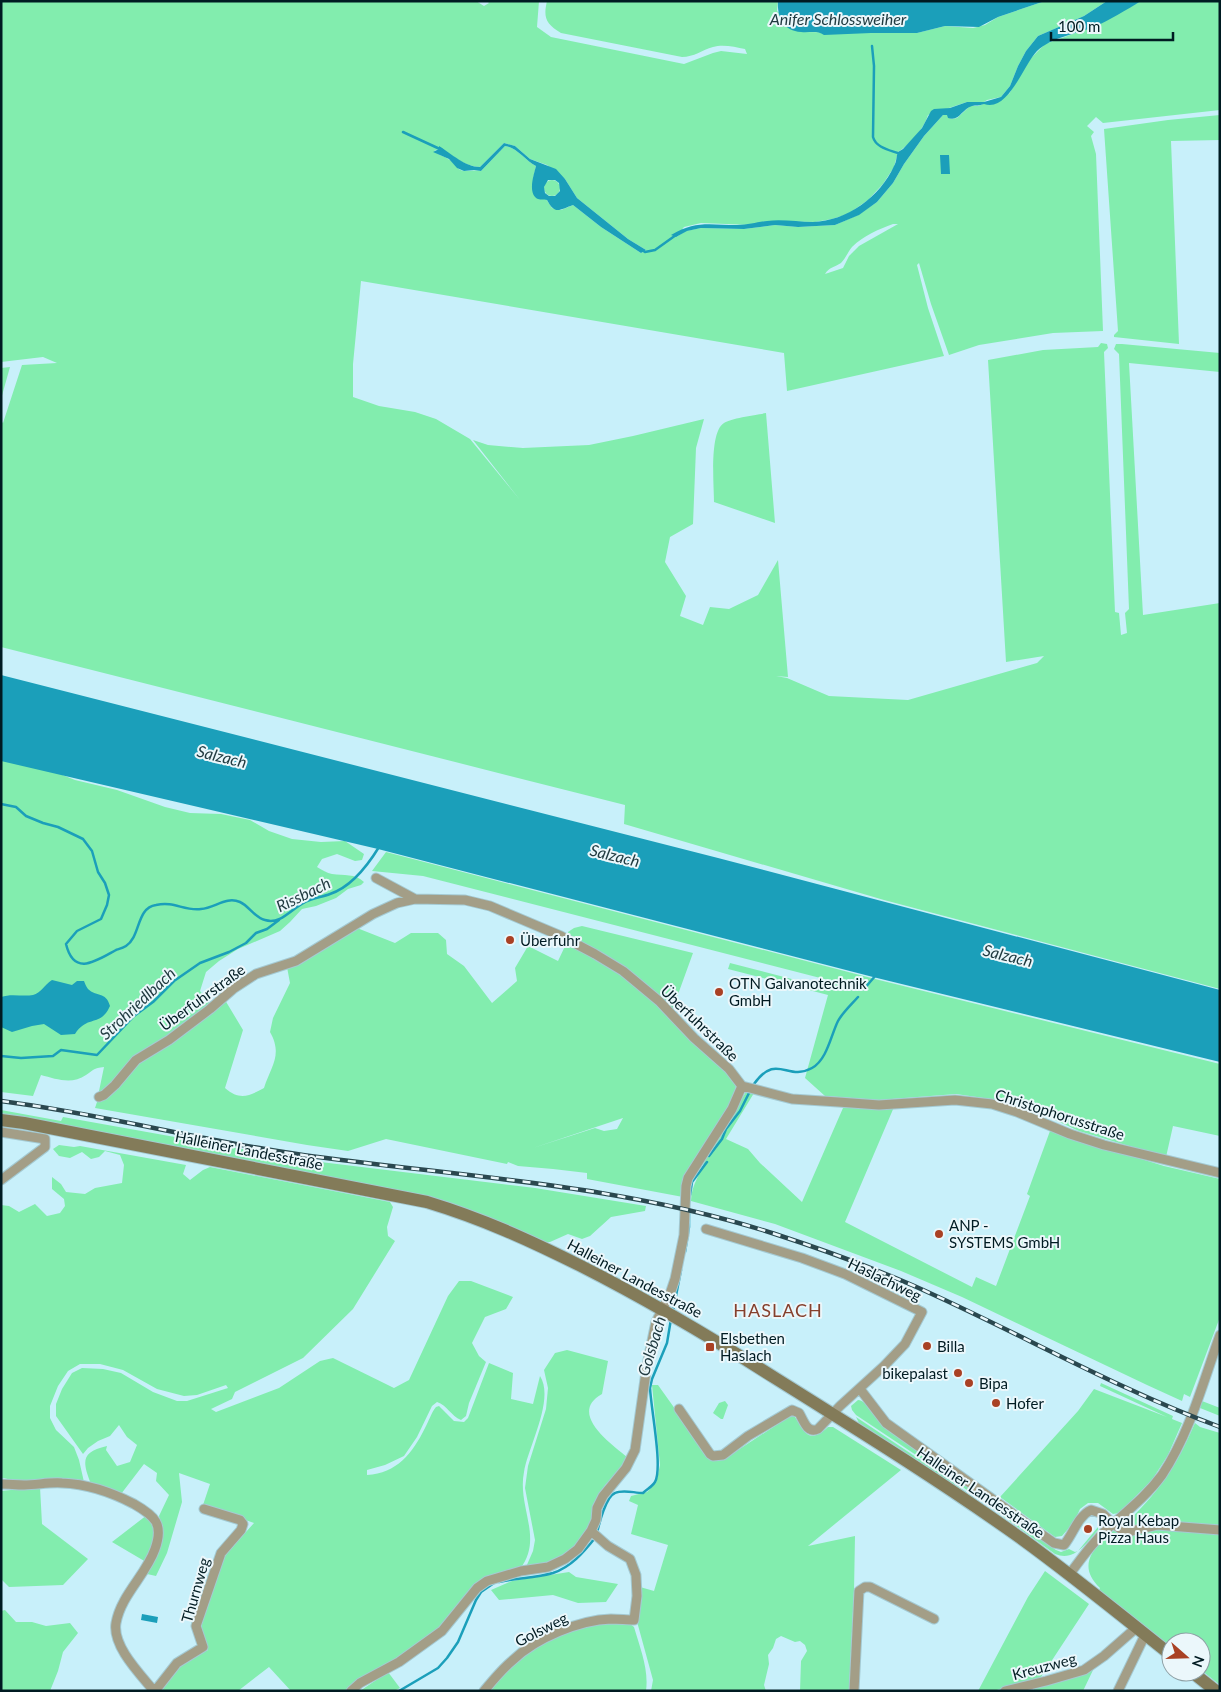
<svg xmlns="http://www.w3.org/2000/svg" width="1221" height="1692" font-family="Lato,sans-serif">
  <rect width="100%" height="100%" fill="#c8f0fa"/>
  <path fill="#82edae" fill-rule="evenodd" d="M1 1H476L484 6 489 3 487 1H539L537 27 551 37 684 64 713 53 721 51 747 54 745 49C735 47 723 44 713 47 702 50 694 57 682 57L561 33C546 24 543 18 547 1H778L777 11 801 32 917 33 945 26 973 28 985 25 998 17 1045 1H1107L1084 16 1038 36 1026 51 1018 66 1010 86 1001 97 987 100 984 102H967L928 115C924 129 910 144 898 152L894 167 883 184 868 200 848 214 832 219 815 222 767 221 751 225 701 223 684 227 676 237 686 231 701 228 744 229 775 225 798 227 835 225 858 215 877 202 893 183 904 164 924 136 943 115H948L951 119 957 118 970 106H978L1009 94 1029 60 1045 44 1095 26 1141 1H1220V110L1103 123 1096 117 1087 126 1094 132 1091 136 1096 154 1103 331 1053 333 979 345 949 355 931 304 919 263 917 265 928 308 944 356 787 391 784 353 361 281 353 364V397L379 406 415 412 436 419 470 439 520 500 473 440 488 445 523 448 589 445 633 436 704 419 696 448 693 524 670 537 665 562 686 596 680 616 703 625 710 607 729 609 758 595 778 560 788 677 776 676 787 678 829 696 908 700 1037 663 1044 656 1006 662 988 360 1043 350 1098 347 1101 343 1107 344 1108 348 1104 352 1115 612 1119 613 1121 635 1127 633 1125 613 1129 609 1119 354 1114 349 1116 344H1122L1220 353V372L1129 363 1143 615 1220 603V989L884 900 624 824 625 805 1 647V421L3 423 22 365 57 363 43 357 1 362ZM504 143 515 146 530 159 547 165 565 179 577 198 628 239 646 250 641 253 601 227 573 205 561 210 552 208 533 179 536 166C526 161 516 147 505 146L481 171C475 170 470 171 464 171 456 170 455 162 448 159 444 156 438 155 434 151L439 149C453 155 465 167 480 167ZM893 224H898L859 246 849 256 843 268 825 274C829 267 835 267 841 263 845 259 848 252 852 247 863 236 879 229 893 224Z
    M1220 115V140L1171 141 1179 344 1114 337V335L1118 331 1104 129 1168 120Z
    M544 188a8 8 0 1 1 16 0a8 8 0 1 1-16 0Z
    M10 367 1 399V368Z
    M766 413 775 523 714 502C714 485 709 432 724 423 731 418 756 415 766 413Z
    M1 759 50 770 75 780 117 790 165 807 190 813 221 814 250 820 269 831 292 839 321 842 345 841 364 854 362 860 355 861 337 854 322 859 317 867C322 870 327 873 332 874 344 876 355 873 364 882L361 885 348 889 336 898 316 906 302 909 290 922 280 931 238 949 219 961 206 972 200 991 211 1005 168 1038 114 1084 98 1096 104 1067C93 1068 94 1070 86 1075 72 1085 56 1079 41 1075L33 1096 1 1092Z
    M386 852 879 980 1220 1064V1136L1173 1126 1166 1157 1079 1131 1018 1103 956 1094 879 1100 825 1096 805 1078 828 995 728 969 730 963 830 989 832 981 423 876 372 871Z
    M582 926 693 953 672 1011 569 935 568 932 574 928Z
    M357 928 395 943 411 933H438L446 940 447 954 464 966 492 1003 517 981 515 968 528 946 558 961 567 942 599 960 648 994 728 1073 736 1084 735 1098 683 1197 587 1179V1173L553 1169 518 1166 508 1162 507 1164 386 1139 348 1151 307 1145 95 1108 98 1099 137 1061 225 1000 243 1030 225 1088C240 1101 249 1096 264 1088 271 1066 283 1055 270 1032L273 1018 290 983 287 967ZM623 1118 617 1129 604 1131 595 1128 533 1148Z
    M746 1092 754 1093 726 1139 748 1149 760 1163 802 1202 843 1108 894 1107 845 1222 972 1287 976 1277 996 1286 1030 1196 1027 1194 1050 1131 1164 1166 1220 1179V1317L1190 1397 1184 1394 1182 1401 1147 1385 962 1297 901 1271 775 1224 691 1201C691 1184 702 1173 706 1156Z
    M1 1110 61 1121 63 1117 304 1160 535 1188 646 1206 645 1211 611 1217 590 1236 582 1239 568 1234 550 1242H544L491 1218 429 1197 25 1117 1 1114Z
    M59 1145 74 1147 80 1146 186 1165 183 1174 190 1180 203 1170 210 1167 390 1202 393 1207 387 1227 388 1236 395 1241 353 1309 303 1358 235 1392 232 1399 211 1409 216 1412 279 1388 320 1361 333 1358 394 1388 409 1380 448 1296 459 1281H471L513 1297 506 1309 485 1317 472 1343 479 1356 486 1362 469 1403 466 1416 461 1420C451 1416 447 1405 437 1402L432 1406 417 1437 404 1456 385 1465 367 1470V1475C397 1473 412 1454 425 1428 429 1421 431 1413 436 1407L439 1406 454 1421 464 1422 468 1418 489 1363 513 1373 511 1399 533 1404 540 1376C555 1399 528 1447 524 1472 517 1507 544 1538 520 1569L497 1573 482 1581 443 1624 408 1652 369 1673 346 1691H291L269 1667 238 1691H158C176 1668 181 1662 208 1650L199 1628 220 1561 254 1523 203 1505 210 1484 179 1473 182 1502 167 1553 156 1576 147 1574 156 1555 163 1532 159 1516 169 1495 156 1481 157 1473 144 1464 121 1494 91 1484C82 1461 81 1452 107 1446L106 1450 117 1466 130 1462 137 1445 127 1437 119 1425 110 1436 98 1441 88 1448 83 1454 56 1416V1404L62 1389 72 1373 82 1368 103 1369 121 1373 153 1392 177 1401H187L228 1388 226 1385 197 1395 184 1396 157 1389 123 1370 100 1364H80L68 1371 58 1386 50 1406V1418L56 1430 74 1447 79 1460 84 1482 14 1481 4 1478 1 1479V1205L9 1206 19 1212 35 1204 47 1216 60 1213 65 1206 64 1199 52 1189V1177L61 1184 66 1192 85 1194 95 1188 122 1183 124 1165 120 1155 105 1151 99 1157 91 1159 82 1152 70 1158 59 1156 53 1149Z
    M567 1350 608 1361 602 1394C568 1413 610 1443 627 1457 623 1471 611 1477 603 1488 596 1498 596 1510 592 1521 591 1526 587 1530 584 1535 572 1553 558 1561 537 1567L532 1564 526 1567 533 1551 535 1540 525 1488 528 1466 546 1409 548 1388 544 1370 555 1353Z
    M1101 1383 1173 1416 1172 1419 1182 1423 1168 1455 1152 1480 1119 1513 1113 1514 1098 1503H1088L1080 1509 1074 1522 1062 1536 1055 1537 1000 1497 1078 1411 1094 1389 1167 1417 1100 1386Z
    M652 1385H658L710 1458 723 1460 790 1416 795 1417C806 1434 809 1444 828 1427H833L901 1470 808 1546 855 1536 854 1591 849 1691H800L801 1661 807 1651 805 1645 800 1641 795 1642 781 1636 776 1639 773 1648 768 1655 769 1664 764 1685 766 1691H651L653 1680 636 1618 640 1587 654 1591 668 1545 631 1534 638 1505 629 1501 631 1496 647 1492 656 1483 660 1465Z
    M858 1400C868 1401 874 1416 881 1423 886 1429 891 1433 897 1437L1056 1550 1061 1552 1069 1549 1075 1552 1078 1551 1098 1527V1530C1086 1543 1075 1562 1055 1554L949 1477 856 1415 852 1410 851 1406Z
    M725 1401 728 1405 723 1419H721L713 1413 719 1403Z
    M1202 1401 1220 1408V1416L1200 1408Z
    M856 1417 937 1471 1012 1525 859 1423Z
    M1195 1423 1200 1427 1220 1433V1528L1133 1529 1123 1526C1159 1492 1175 1469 1195 1423Z
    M40 1487 42 1524 88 1559 63 1585 9 1587 1 1579V1491Z
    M147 1515 156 1530 154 1546 146 1562 112 1542Z
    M1166 1528 1220 1533V1685L1201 1670V1642H1171V1647L1099 1590 1100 1588C1083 1572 1086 1557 1101 1542 1104 1538 1108 1533 1113 1531 1117 1530 1122 1535 1127 1535 1140 1535 1153 1530 1166 1528Z
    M1045 1571 1089 1604 1039 1680 992 1691H978L1028 1597Z
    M569 1572 576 1577 618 1584 606 1602 578 1603 553 1595 499 1600 491 1590 512 1581Z
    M5 1610 16 1622H32L46 1626 70 1623 78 1633 63 1652 58 1671 50 1691H1V1611Z
    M595 1624H630L634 1627C640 1648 649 1669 646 1691H486C502 1674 519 1656 540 1644 557 1635 577 1630 595 1624Z
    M1094 1668 1083 1691H1033L1036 1686 1081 1674Z
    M388 1672 400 1688 394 1691H360Z"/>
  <path fill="#1b9fba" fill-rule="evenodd" d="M778 1H1045L998 17 979 27 945 26 917 33H871L824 35C817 30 810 33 801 32 783 31 777 17 778 1Z
    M1107 1H1141C1126 10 1110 20 1094 27 1076 34 1052 37 1037 51 1024 64 1008 113 984 104 979 106 976 105 972 106 962 109 959 122 948 118L947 115H943L924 136 904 164 893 183 877 202 859 215 835 225 798 227 775 225 744 229 701 228 687 231 676 237 671 235C696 220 710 225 737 225 749 225 757 222 767 221 782 219 798 222 813 222 847 221 880 197 894 166 897 161 896 157 898 152L903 149 922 128 931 111 934 109 950 108 967 102H984L1001 97 1010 86 1018 66 1026 51 1038 36 1084 16Z
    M504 143 515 146 530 159 556 169 565 179 577 198 628 239 646 250 641 253 601 227 573 205C559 210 555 215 547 200 544 199 541 200 538 199 527 194 534 174 536 166 526 161 516 147 505 146L481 171 474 170 464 171 457 168 449 159 433 152 439 149V146C452 154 465 167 480 167ZM548 180H555L559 183 560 191 555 196H549L545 193 544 187Z
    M940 155H949L950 174H941Z
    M1 675 718 858 1220 990V1062L873 977 378 849 1 761Z
    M52 980 72 985 77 981H84C85 984 86 986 88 989 96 997 106 991 110 1006 100 1028 88 1014 75 1034L61 1035 44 1024 32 1026 12 1032 1 1027V997C12 993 22 997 33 995 41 993 44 985 52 980Z
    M142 1614 158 1617 157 1623 141 1620Z"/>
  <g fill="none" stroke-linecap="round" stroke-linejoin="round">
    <path stroke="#1b9fba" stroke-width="2.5" d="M872 46 874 66 873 137C876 148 890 150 900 154
      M403 132 442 150
      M642 250 645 252 655 250 676 235
      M1 804 16 807 26 816 43 823 58 827 83 839 92 851 98 872 105 883 109 895 107 905 101 919 77 931 66 944C74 977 96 961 116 950 119 949 123 948 126 946 141 936 136 908 156 905 175 901 183 911 201 909 215 908 226 896 240 902 249 906 255 918 265 920 281 925 292 908 305 902 313 898 322 897 330 894 351 887 368 865 379 847
      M864 989 876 975
      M1 1056 21 1058 53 1056 61 1050 97 1055 134 1016 153 1002 174 981 200 963 229 952 246 943 256 933 267 929 279 920
      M754 1084C777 1052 787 1082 812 1068 827 1060 831 1035 838 1021 843 1012 851 1005 858 997
      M709 1156 722 1139 726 1129 740 1111 749 1093
      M690 1195 692 1182 707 1162
      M685 1252 689 1227V1211
      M673 1311 681 1270
      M597 1533C599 1524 606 1496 615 1493 623 1489 634 1493 643 1493 647 1489 652 1487 655 1482 663 1468 651 1409 650 1388L652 1379 667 1343 671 1319
      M499 1582C517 1578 536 1578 553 1573 571 1567 583 1553 595 1538
      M399 1691 438 1668 447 1658 458 1642 476 1600 481 1592 494 1583"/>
    <g stroke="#a4cad3" stroke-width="11">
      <path id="minor" d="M376 878 415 899 465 900 490 906 561 936 595 954 623 971 659 1001 694 1038 729 1069 742 1086
        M742 1086 792 1099 838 1102 879 1105 955 1100 992 1104 1017 1112 1070 1134 1104 1145 1220 1173
        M99 1097 104 1095 115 1085 136 1060 169 1040 210 1009 233 989 256 974 296 961 373 914 397 903 415 899
        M1 1132 45 1139V1147L1 1180
        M860 1389 886 1423 1054 1543 1064 1545C1073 1534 1078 1516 1091 1510L1103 1514 1113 1524 1122 1530 1132 1531 1157 1525 1220 1530
        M679 1409 710 1454 713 1456 723 1455 748 1436 792 1410 799 1413C804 1421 807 1434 818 1429L840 1406 884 1366 905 1344 922 1312 845 1274 802 1258 706 1229
        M1 1484C9 1484 16 1485 24 1485 37 1485 49 1482 62 1483 88 1484 111 1492 134 1504 155 1516 164 1524 155 1549 146 1575 121 1595 116 1623 112 1646 140 1674 154 1691
        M1069 1575C1083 1556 1096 1538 1114 1523 1131 1508 1148 1494 1162 1475 1190 1433 1203 1382 1220 1335
        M155 1691 177 1663 203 1647 196 1626 221 1553 241 1530 243 1524 240 1520 204 1509
        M351 1691 360 1683 399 1662 442 1631 477 1588 487 1581 521 1571 548 1567 565 1559 578 1549 591 1531 596 1520 597 1508 603 1496 626 1468 635 1450 647 1365 656 1322 670 1294 675 1279 684 1235 686 1186 688 1178 732 1109 742 1086
        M484 1691C493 1680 502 1669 513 1660 536 1638 579 1620 611 1619 619 1619 627 1620 634 1620L637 1596 636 1575 630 1559 608 1546 591 1531
        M854 1691 859 1591 865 1587H870L934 1619
        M1005 1691 1046 1681 1084 1670 1104 1656 1136 1628
        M1118 1691 1145 1635"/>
    </g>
    <g stroke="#a4cad3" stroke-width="14">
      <path id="secondary" d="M1 1120 24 1123 427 1202C483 1219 529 1240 581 1266 648 1300 712 1338 775 1378 858 1430 942 1482 1022 1539 1073 1576 1122 1616 1171 1655
        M1192 1672 1216 1691"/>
    </g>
    <use href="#minor" stroke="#a39e87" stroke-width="9"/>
    <use href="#secondary" stroke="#837b59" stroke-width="12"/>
    <g stroke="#2a484f" stroke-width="4.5">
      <path id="rail" d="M1 1101C103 1114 202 1141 303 1155 461 1177 622 1184 775 1234 821 1249 868 1266 912 1285 1016 1331 1114 1388 1220 1427"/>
    </g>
    <use href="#rail" stroke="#ebf7fb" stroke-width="2.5" stroke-dasharray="8" stroke-linecap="butt"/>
  </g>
  <g fill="#a94124" stroke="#ebf7fb" stroke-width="2">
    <circle cx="510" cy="940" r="5"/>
    <circle cx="719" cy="992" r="5"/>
    <circle cx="939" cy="1234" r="5"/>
    <circle cx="927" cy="1346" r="5"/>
    <rect x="705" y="1342" width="10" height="10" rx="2.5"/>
    <circle cx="958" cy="1373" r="5"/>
    <circle cx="969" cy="1383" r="5"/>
    <circle cx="996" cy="1403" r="5"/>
    <circle cx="1088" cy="1529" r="5"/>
  </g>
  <g text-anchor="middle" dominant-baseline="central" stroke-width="4" stroke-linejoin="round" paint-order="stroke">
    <g font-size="15" fill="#001b22" stroke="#ebf7fb" text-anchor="start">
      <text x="520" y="940">Überfuhr</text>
      <text x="729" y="983">OTN Galvanotechnik<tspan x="729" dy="17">GmbH</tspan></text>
      <text x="949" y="1225">ANP -<tspan x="949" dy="17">SYSTEMS GmbH</tspan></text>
      <text x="720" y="1338">Elsbethen<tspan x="720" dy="17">Haslach</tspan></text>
      <text x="937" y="1346">Billa</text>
      <text x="948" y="1373" text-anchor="end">bikepalast</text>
      <text x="979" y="1383">Bipa</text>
      <text x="1006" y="1403">Hofer</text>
      <text x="1098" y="1520">Royal Kebap<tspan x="1098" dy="17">Pizza Haus</tspan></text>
    </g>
    <g font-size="15" fill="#001b22" stroke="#ebf7fb">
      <text transform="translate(202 997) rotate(-36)">Überfuhrstraße</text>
      <text transform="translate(700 1023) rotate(44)">Überfuhrstraße</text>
      <text transform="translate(1060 1114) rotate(18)">Christophorusstraße</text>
      <text transform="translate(249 1150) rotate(11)">Halleiner Landesstraße</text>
      <text transform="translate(635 1278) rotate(28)">Halleiner Landesstraße</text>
      <text transform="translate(885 1279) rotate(26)">Haslachweg</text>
      <text transform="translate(981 1492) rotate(34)">Halleiner Landesstraße</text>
      <text transform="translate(195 1590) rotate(-74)">Thurnweg</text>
      <text transform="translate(541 1629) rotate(-27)">Golsweg</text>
      <text transform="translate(1044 1666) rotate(-15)">Kreuzweg</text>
    </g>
    <g font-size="16" font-style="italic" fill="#213b41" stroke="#ebf7fb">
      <text x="838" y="18">Anifer Schlossweiher</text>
      <text transform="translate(222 756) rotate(14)">Salzach</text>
      <text transform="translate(615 855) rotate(14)">Salzach</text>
      <text transform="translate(303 894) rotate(-26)">Rissbach</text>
      <text transform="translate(1008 955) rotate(14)">Salzach</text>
      <text transform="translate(137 1003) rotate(-43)">Strohriedlbach</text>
      <text transform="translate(651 1346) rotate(-73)">Golsbach</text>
    </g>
    <g font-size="18" letter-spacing="1" fill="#85402d" stroke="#ebf7fb">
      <text x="778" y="1310">HASLACH</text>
    </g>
  </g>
  <rect width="1221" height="1692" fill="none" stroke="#001b22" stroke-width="5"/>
  <g transform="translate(1186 1657) rotate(110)"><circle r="24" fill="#ebf7fb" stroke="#8d9fa4"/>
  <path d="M0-4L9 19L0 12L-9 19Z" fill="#a94124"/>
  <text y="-8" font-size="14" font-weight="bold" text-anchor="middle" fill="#001b22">N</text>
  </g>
  <path d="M1051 32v8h122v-8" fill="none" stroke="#001b22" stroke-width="2.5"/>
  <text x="1058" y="32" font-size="15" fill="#001b22" stroke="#ebf7fb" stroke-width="4" paint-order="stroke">100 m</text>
</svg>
